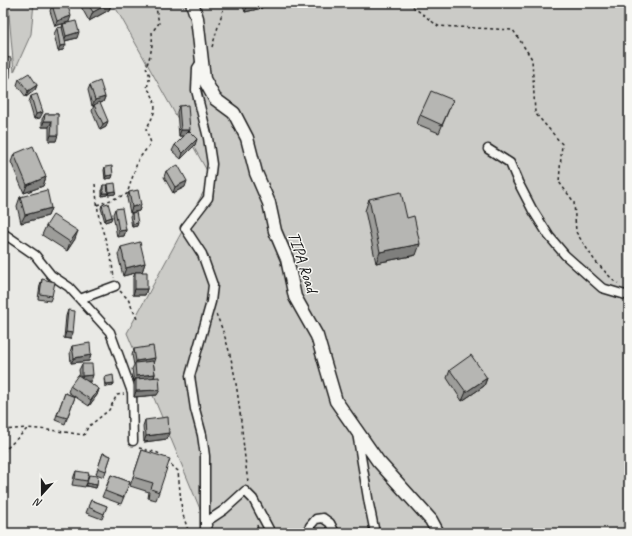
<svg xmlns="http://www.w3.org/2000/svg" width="632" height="536" font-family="Caveat,sans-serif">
  <rect width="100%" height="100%" fill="#e9e9e5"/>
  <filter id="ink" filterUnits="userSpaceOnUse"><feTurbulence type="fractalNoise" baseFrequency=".025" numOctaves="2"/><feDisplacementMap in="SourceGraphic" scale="8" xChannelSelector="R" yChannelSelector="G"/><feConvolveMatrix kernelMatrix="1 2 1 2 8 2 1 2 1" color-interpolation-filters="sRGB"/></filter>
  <g filter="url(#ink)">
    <path fill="#cbcbc7" stroke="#747472" d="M8 3H34L31 34 14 72Z
      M113 3H629V154L626 163 629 166V533H210L127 333 211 178Z"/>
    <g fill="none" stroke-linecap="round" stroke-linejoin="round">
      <g stroke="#1c1c1c" stroke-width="11">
        <path id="street" d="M201 62 197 68 196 90 208 138 212 164 208 198 185 228 202 254 213 285 211 302 190 376 195 409 202 435 205 456V533
          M488 149 510 163 518 182 532 209 549 236 565 255 602 288 629 296
          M3 233 35 255 51 275 69 287 110 332 132 392 133 441
          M80 299 115 286
          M357 433 369 504 375 533
          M207 525 206 522 224 510 245 491 253 499 271 533
          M308 533 310 526 316 519 323 518 330 523 335 533"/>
      </g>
      <g stroke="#1c1c1c" stroke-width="15">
        <path id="secondary" d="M192 3 197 18 204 79 215 99 234 113 247 138 256 173 269 203 275 231 287 259 295 297 317 336 336 401 378 461 431 520 438 533"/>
      </g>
      <path stroke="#1c1c1c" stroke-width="1.5" stroke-dasharray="3 3" stroke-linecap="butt" d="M408 3 438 26 513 30 532 59 535 113 562 144 559 182 574 202 576 232 595 261 614 281 618 283
        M212 47 225 3
        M95 184 99 219 111 257 114 278
        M97 205 127 194 138 160 151 143 146 129C155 114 160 103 147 88L150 76 146 67C151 55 153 45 152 32L159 23 155 3
        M120 291 128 299 138 321
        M216 314C240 367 240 426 248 482
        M3 430 27 428
        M139 448 158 453 163 457
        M3 452 28 428 58 431 84 435 88 427 109 410 117 395 124 394
        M167 461 178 471 182 512 189 533
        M257 525 259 533"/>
      <use href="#street" stroke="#f6f6f2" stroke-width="8"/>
      <use href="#secondary" stroke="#f6f6f2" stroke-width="12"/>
    </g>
    <path fill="#9d9d9a" stroke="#1c1c1c" d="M79 3H112L109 10 89 21Z
      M242 3H263L262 8 245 12Z
      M52 5 69 22 55 26 50 11Z
      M63 24 77 38 65 41 63 50 58 51 54 34 57 28H62Z
      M19 79 37 85 35 90 26 97 17 85Z
      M90 85 105 97 103 102 100 103 106 127 100 130 92 111 94 105 92 106 88 90Z
      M31 96 40 118 34 119 29 102Z
      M453 100 439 133 417 124 420 115Z
      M179 106 195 145 181 159 172 151 175 145 184 136H179L177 112Z
      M45 114H58L56 141H49V127H42V119Z
      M14 154 46 177 43 186 24 193 11 162Z
      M105 167 112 178 105 179 104 170Z
      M166 171 185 187 173 193 164 177Z
      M108 184 116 191 115 194 108 195V191L107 195 102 196V188L103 185 107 187Z
      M129 192 141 205 139 211 130 213 127 198Z
      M20 197 51 208 48 216 21 223 17 206Z
      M369 199 416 255 376 263 365 211Z
      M102 205 111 220 105 222 101 208Z
      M115 209 126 230 124 236 117 237 113 214Z
      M132 213 137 226 132 227 130 216Z
      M46 226 75 239 67 251 42 235Z
      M121 247 145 263 142 272 147 289 145 295H133V278L135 273 123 276 118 255Z
      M42 279 52 296 50 301 38 299 40 285Z
      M68 310 70 339 64 338 66 316Z
      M72 346 91 355 89 361 71 363 70 352Z
      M134 349 153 361 155 374 154 378 157 395 134 397V382L132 369 134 365 132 355Z
      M82 364 91 381H87L99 389 97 395 89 406 68 392 70 386 80 376 79 370Z
      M450 370 487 378 484 386 462 401 447 378Z
      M105 377 114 383 113 386 105 387 104 379Z
      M65 393 75 397 65 424 55 420Z
      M145 420 167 439 144 442 143 426Z
      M142 450 159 492 156 500 148 498 149 492 130 486Z
      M103 453 111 456 104 477 96 474Z
      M76 471 89 475 97 485 96 488 86 486 87 483 85 487 72 485 74 476Z
      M111 475 130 482 121 504 102 497Z
      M91 500 107 506 102 519 86 513Z"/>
    <path fill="#7f7f7d" stroke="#1c1c1c" d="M110 3H112L109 10 89 21 93 12Z
      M251 3H263L262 8 245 12 248 4Z
      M71 16 69 22 55 26 57 21Z
      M79 32 77 38 64 41 66 36Z
      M66 45 63 50 58 51 60 46Z
      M3 77H10L7 83H3Z
      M37 85 35 90 26 97 28 91Z
      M105 97 103 102 92 106 95 100Z
      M43 112 40 118 34 119 36 114Z
      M44 121H52L49 127H42Z
      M108 121 106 127 100 130 103 124Z
      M181 130H190L187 136H179Z
      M51 135H58L56 141H49Z
      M197 139 195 145 181 159 183 153Z
      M113 175 112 178 105 179 106 176Z
      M46 177 43 186 24 193 27 185Z
      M187 181 185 187 173 193 175 187Z
      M116 191 115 194 108 195 109 192Z
      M103 193H108L107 195 102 196Z
      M141 205 139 211 130 213 132 207Z
      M51 208 48 216 21 223 25 215Z
      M112 217 111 220 105 222 106 219Z
      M138 223 137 226 132 227 133 224Z
      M126 230 124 236 117 237 119 231Z
      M78 231 75 239 67 251 70 242Z
      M420 244 416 255 376 263 380 252Z
      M145 263 142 272H135V273L123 276 126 268Z
      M135 289H147L145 295H133Z
      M66 332 73 333 70 339 64 338Z
      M91 355 89 361 71 363 74 358Z
      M155 358 153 364 135 365 136 361Z
      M155 374 153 380 136 379 134 382 136 376Z
      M93 375 91 381 80 382 82 376Z
      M487 378 484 386 462 401 466 392Z
      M114 383 113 386 105 387 106 384Z
      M99 389 97 395 89 406 91 400Z
      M160 390 157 395 134 397 136 391Z
      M169 433 167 439 144 442 146 436Z
      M87 483 97 485 96 488 86 486Z"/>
    <path fill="#b6b6b3" stroke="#1c1c1c" d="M60 3H67L71 16 57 21 52 5Z
      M87 3H110L93 12Z
      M76 21 79 32 66 36 63 24Z
      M3 27H6L3 47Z
      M62 27 66 45 60 46 57 28Z
      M3 57 11 58 10 77H3Z
      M29 73 37 85 28 91 19 79Z
      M100 81 105 97 95 100 90 85Z
      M431 91 453 100 442 125 420 115Z
      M37 94 43 112 36 114 31 96Z
      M100 102 108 121 103 124 94 105Z
      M188 105 190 130H181L179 106Z
      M45 114H58V135H51L52 121H44Z
      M189 131 197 139 183 153 175 145Z
      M33 146 46 177 27 185 14 154Z
      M178 165 187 181 175 187 166 171Z
      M112 166 113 175 106 176 105 167Z
      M115 183 116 191 109 192 108 184Z
      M103 185H107L108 193H103Z
      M47 190 51 208 25 215 20 197Z
      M138 190 141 205 132 207 129 192Z
      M401 192 407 218 414 216 420 244 380 252 369 199Z
      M108 203 112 217 106 219 102 205Z
      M122 208 126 230 119 231 115 209Z
      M136 212 138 223 133 224 132 213Z
      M53 215 78 231 70 242 46 226Z
      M3 240H4L3 281Z
      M140 242 145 263 126 268 121 247Z
      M135 272H147V289H135Z
      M42 279 55 282 52 296 40 294Z
      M68 310 75 311 73 333 66 332Z
      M90 343 91 355 74 358 72 346Z
      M153 346 155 358 136 361 134 349Z
      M471 355 487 378 466 392 450 370Z
      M153 361 155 374 136 376 135 363Z
      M82 364H92L93 375 82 376Z
      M78 375 99 389 91 400 70 386Z
      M113 375 114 383 106 384 105 377Z
      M159 377 160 390 136 391V379Z
      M65 393 75 397 67 418 57 415Z
      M168 417 169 433 146 436 145 420Z
      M142 450 170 459 159 492 151 489 153 483 133 477Z
      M103 453 111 456 106 471 98 468Z
      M76 471 89 473 87 481 75 479Z
      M89 475 98 476 97 485 87 483Z
      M111 475 130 482 123 498 105 491Z
      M91 500 107 506 104 514 88 507Z"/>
  </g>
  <g text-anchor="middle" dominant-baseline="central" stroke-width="3" stroke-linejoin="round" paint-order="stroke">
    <g font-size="17" fill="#1c1c1c" stroke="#f6f6f2">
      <text transform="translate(303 262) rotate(72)">TIPA Road</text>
    </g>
  </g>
  <rect width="632" height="536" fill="none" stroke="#f6f6f2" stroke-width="16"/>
  <rect x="8" y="8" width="616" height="520" fill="none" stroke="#1c1c1c" stroke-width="1.5" filter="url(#ink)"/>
  <g transform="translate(42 494) rotate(201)" stroke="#f6f6f2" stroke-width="3" paint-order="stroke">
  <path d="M0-3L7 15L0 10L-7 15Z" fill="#1c1c1c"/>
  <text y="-6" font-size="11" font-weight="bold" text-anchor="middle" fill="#1c1c1c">N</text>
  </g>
</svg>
